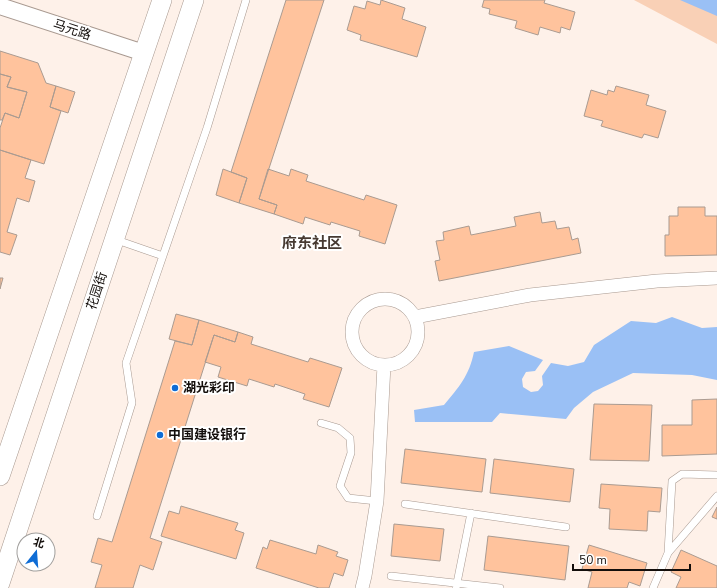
<svg xmlns="http://www.w3.org/2000/svg" width="717" height="588" font-family="'Nunito Sans','Noto Sans SC',sans-serif">
  <rect width="100%" height="100%" fill="#fef1e9"/>
  <path fill="#f9d0b6" d="M634 0H717V44Z"/>
  <path fill="#9ac0f5" d="M680 0H717V16Z
    M672 317 702 328 717 327V380L692 375 633 373 593 392 574 408 566 419 500 413 492 422H415L414 410 444 405C459 387 469 376 474 352L509 346 543 360 535 371 526 372 522 379 523 387 531 392 538 391 543 385 542 376 551 363 568 366 584 362 594 345 631 321 656 323Z"/>
  <path fill="#ffc39d" stroke="#aa9b91" d="M286 0H324L259 199 277 205 274 214 239 203 247 178 231 172Z
    M381 0 405 8 402 19 426 27 417 57 360 40 361 35 347 30 354 6 365 9 367 1 380 5Z
    M484 0H545L544 3 575 12 570 30 561 27 560 33 540 27 538 35 515 28 517 21 489 14 490 9 482 7Z
    M0 51 38 63 46 83 56 86 50 107 61 111 44 164 0 150V128L5 113 19 118 27 92 7 87 11 77 0 74Z
    M0 74 11 77 7 87 27 92 19 118 5 113 2 120H0Z
    M56 86 75 92 68 113 50 107Z
    M616 86 649 95 646 105 666 111 658 138 644 134 642 138 601 126 603 121 584 116 591 90 607 95 608 90 614 92Z
    M0 150 31 160 25 178 35 181 29 202 17 198 7 232 17 235 10 255 0 252Z
    M223 169 247 178 239 203 216 195Z
    M268 169 289 176 291 169 308 175 306 181 364 200 366 195 397 205 385 244 359 236 360 231 331 222 330 225 305 217 303 224 274 214 277 205 259 199Z
    M678 207H705V216H717V255L665 256V235H669V216H678Z
    M540 212 542 223 555 221 557 229 569 227 572 240 578 238 581 253 439 281 435 261 440 260 436 241 444 240 443 232 469 226 471 235 516 226 514 217Z
    M0 278H3L0 289Z
    M176 314 199 320 192 345 169 339Z
    M199 320 238 332 235 342 214 335 150 538 162 542 153 570 140 565 133 588H95L102 565 91 562 98 538 112 542 175 341 192 345Z
    M238 332 253 337 251 344 308 362 310 358 342 368 329 407 303 399 305 394 275 384 274 387 249 379 247 386 218 377 221 367 205 362 214 335 235 342Z
    M717 399V454L662 456V425H692V400Z
    M594 404 652 405 649 461 590 460Z
    M405 449 486 459 482 492 401 483Z
    M494 459 574 469 570 502 490 493Z
    M601 484 662 488 660 512 648 511 647 531 609 529 610 509 599 508Z
    M181 506 238 523 235 530 244 533 236 559 161 536 169 511 179 514Z
    M717 507V519L712 517Z
    M394 524 444 529 440 561 391 556Z
    M488 536 569 546 565 580 484 570Z
    M270 540 316 554 318 545 338 552 336 556 348 560 343 576 334 573 329 588H319L256 568 263 547 267 549Z
    M589 545 647 563 640 586 629 582 627 588H588L592 572 582 569Z
    M681 550 717 566V588H676L681 577 671 572Z"/>
  <g fill="none" stroke-linecap="round" stroke-linejoin="round">
    <g stroke="#a89990" stroke-width="8">
      <path id="service" d="M114 239 163 256
        M321 423 338 428 350 438 351 453 340 486 348 498 377 501
        M405 504 566 527
        M97 516 132 403 126 363 207 128 246 0
        M668 553 672 481 682 474 717 475
        M391 576 500 588
        M456 588 471 513
        M653 588 668 553 717 496"/>
    </g>
    <g stroke="#a89990" stroke-width="14">
      <path id="minor" d="M352 332a33 33 0 1 1 66 0a33 33 0 1 1-66 0Z
        M415 317 530 295 657 281 717 278
        M362 588 365 576 377 501 384 365"/>
    </g>
    <g stroke="#a89990" stroke-width="18">
      <path id="tertiary" d="M0 6 144 53"/>
    </g>
    <g stroke="#a89990" stroke-width="20">
      <path id="secondary" d="M0 476 162 0
        M0 583 194 0"/>
    </g>
    <use href="#service" stroke="#fff" stroke-width="7"/>
    <use href="#minor" stroke="#fff" stroke-width="13"/>
    <use href="#tertiary" stroke="#fff" stroke-width="16"/>
    <use href="#secondary" stroke="#fff" stroke-width="19"/>
  </g>
  <g fill="#0e6cd5" stroke="#fff" stroke-width="1.5">
    <circle cx="175" cy="388" r="4"/>
    <circle cx="160" cy="435" r="4"/>
  </g>
  <g text-anchor="middle" dominant-baseline="central" stroke-width="4" stroke-linejoin="round" paint-order="stroke">
    <g font-size="13" fill="#130e0b" stroke="#fff">
      <text transform="translate(72 30) rotate(18)">马元路</text>
      <text transform="translate(97 291) rotate(-72)">花园街</text>
    </g>
    <g font-size="13" font-weight="bold" fill="#130e0b" stroke="#fff" text-anchor="start">
      <text x="183" y="388">湖光彩印</text>
      <text x="168" y="435">中国建设银行</text>
    </g>
    <g font-size="15" font-weight="bold" fill="#473a32" stroke="#fff">
      <text x="312" y="243">府东社区</text>
    </g>
  </g>
  <g transform="translate(36 552) rotate(17)"><circle r="19" fill="#ffffff" stroke="#a19f9d"/>
  <path d="M0-3L7 15L0 10L-7 15Z" fill="#0e6cd5"/>
  <text y="-6" font-size="11" font-weight="bold" text-anchor="middle" fill="#130e0b">北</text>
  </g>
  <path d="M573 564v6h117v-6" fill="none" stroke="#130e0b" stroke-width="2"/>
  <text x="579" y="564" font-size="12" fill="#130e0b" stroke="#ffffff" stroke-width="3" paint-order="stroke">50 m</text>
</svg>
